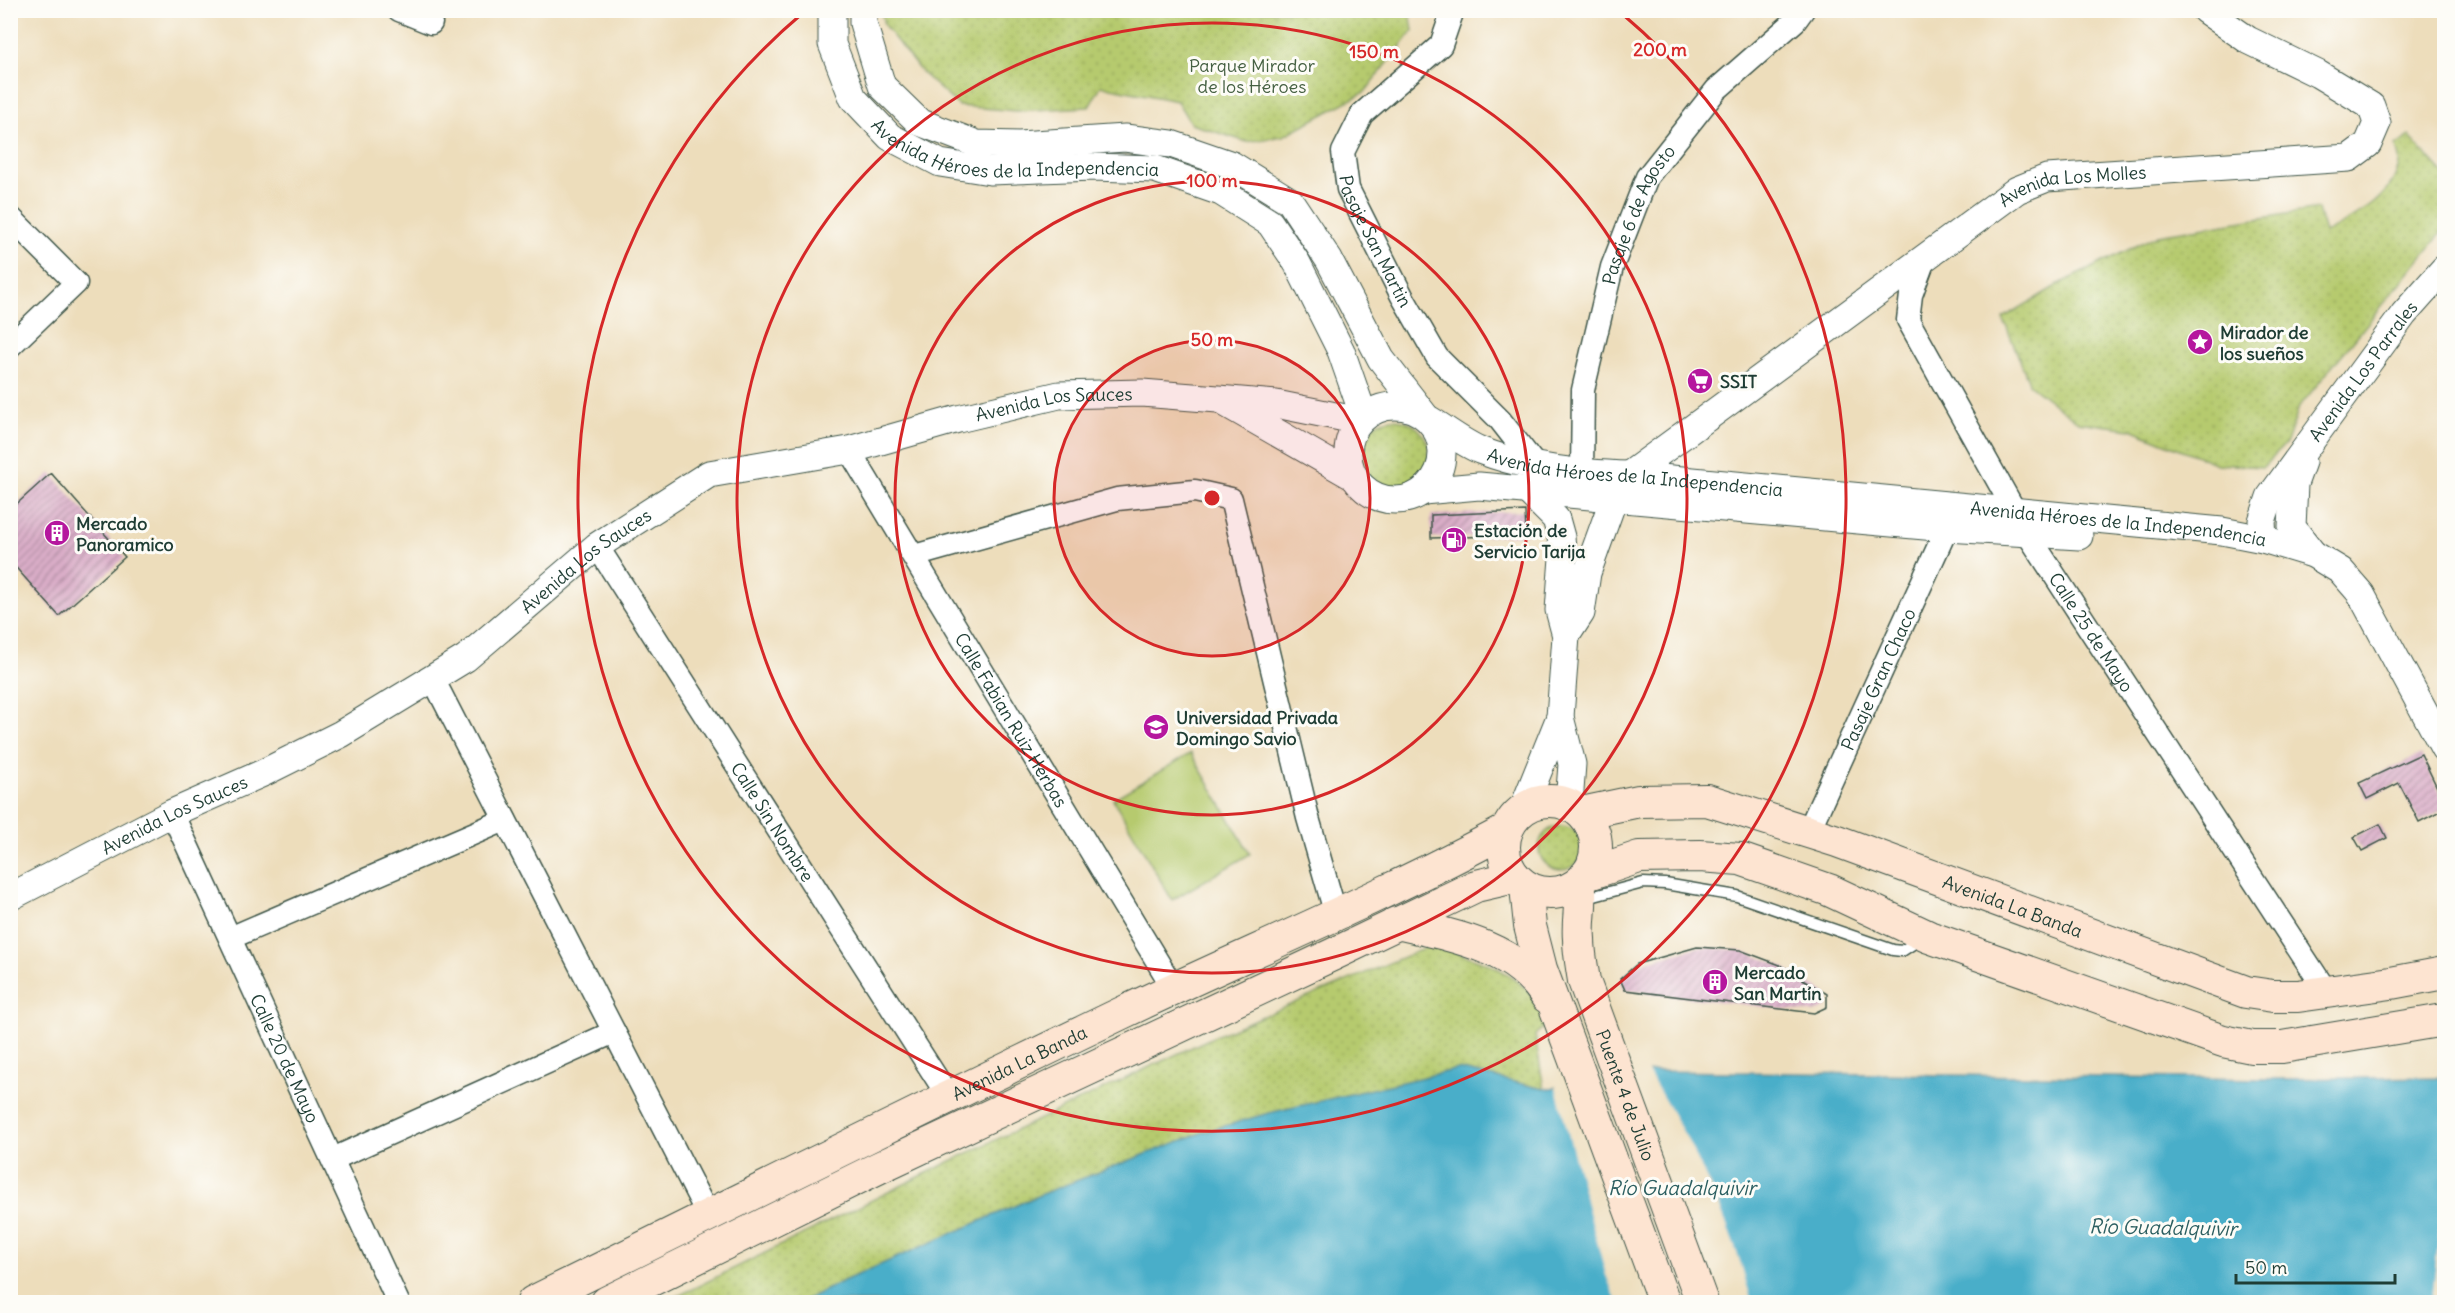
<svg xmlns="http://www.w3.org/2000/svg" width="2455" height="1313" font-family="Delius,sans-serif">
  <defs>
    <pattern id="grass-dots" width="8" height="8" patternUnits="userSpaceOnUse" patternTransform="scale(1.5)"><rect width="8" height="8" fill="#b6ca6e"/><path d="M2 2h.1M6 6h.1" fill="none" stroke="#9cae60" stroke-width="1.8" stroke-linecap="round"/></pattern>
    <pattern id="building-hatch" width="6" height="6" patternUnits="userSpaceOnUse" patternTransform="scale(1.5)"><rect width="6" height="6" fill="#daadc8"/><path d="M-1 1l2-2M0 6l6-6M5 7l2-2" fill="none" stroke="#b08ea3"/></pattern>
  </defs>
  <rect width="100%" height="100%" fill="#fdfcf7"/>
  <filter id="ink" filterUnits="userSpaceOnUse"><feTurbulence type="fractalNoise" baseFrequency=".0167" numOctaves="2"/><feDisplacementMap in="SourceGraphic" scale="12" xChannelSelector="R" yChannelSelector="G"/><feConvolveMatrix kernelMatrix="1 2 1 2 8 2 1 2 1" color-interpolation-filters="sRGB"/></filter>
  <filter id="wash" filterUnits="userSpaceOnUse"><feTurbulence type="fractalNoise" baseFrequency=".008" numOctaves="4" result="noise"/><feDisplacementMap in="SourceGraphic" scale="24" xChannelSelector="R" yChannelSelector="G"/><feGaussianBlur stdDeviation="1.35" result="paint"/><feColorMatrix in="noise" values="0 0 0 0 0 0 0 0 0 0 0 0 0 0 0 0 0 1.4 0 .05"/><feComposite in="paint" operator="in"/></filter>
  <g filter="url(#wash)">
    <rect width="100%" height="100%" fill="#edddbb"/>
    <path fill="url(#grass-dots)" stroke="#6a8451" stroke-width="1.5" d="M1410 11 1413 31 1365 92 1283 136 1247 142 1191 124 1177 101 1101 86 1089 107 1016 111 959 106 921 72 884 25 881 11Z
      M2409 136 2444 174V230L2299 407 2287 442 2263 467 2217 464 2131 429 2078 422 2030 385 2003 318 2061 283 2158 235 2318 209 2325 233C2352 218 2392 200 2399 164 2400 159 2397 151 2396 146Z
      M1359 454a35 35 0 1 1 70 0a35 35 0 1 1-70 0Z
      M1539 848a22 22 0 1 1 44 0a22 22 0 1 1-44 0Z
      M1432 945C1469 957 1510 965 1534 999 1539 1006 1543 1016 1547 1024L1535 1035 1544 1089 1458 1069 1269 1113 1201 1133 1042 1194 841 1282 802 1302H666L949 1162 1213 1037Z"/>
    <path fill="#b6ca6e" stroke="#6a8451" stroke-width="1.5" d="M1191 753 1250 854 1172 900 1113 799Z"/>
    <path fill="#4aaec9" stroke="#34767e" stroke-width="1.5" d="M1458 1069 1544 1089 1655 1071 2271 1079 2444 1077V1302H802L841 1282 1042 1194 1201 1133 1269 1113Z"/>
    <path fill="#edddbb" d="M1647 1070 1686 1137 1718 1202 1739 1258 1752 1302H1617L1606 1275 1555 1084Z
      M2444 1187V1302H2432Z"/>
    <g id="blocks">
      <path fill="url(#building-hatch)" d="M51 473 125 557 59 616 10 561V510Z
        M1525 511 1526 535 1431 538V515Z
        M2421 754 2444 802V809L2419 822 2399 783 2367 799 2359 783Z
        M2380 824 2387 838 2362 851 2354 837Z
        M1697 947 1740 950 1780 965 1827 994V1007L1814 1013 1625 990 1620 979 1637 964Z"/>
    </g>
  </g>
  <g filter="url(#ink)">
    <use href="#blocks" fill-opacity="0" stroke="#3e5548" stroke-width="1.5"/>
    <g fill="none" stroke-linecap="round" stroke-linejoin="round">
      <g stroke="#3e5548" stroke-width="13">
        <path id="service" d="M1583 899 1643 883 1665 884 1737 896 1893 950 1902 951 1922 938"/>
      </g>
      <g stroke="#3e5548" stroke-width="25">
        <g id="minor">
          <path d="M399 10 431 23"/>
          <path id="s1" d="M1453 10 1441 45 1362 114 1343 152 1348 189 1402 296 1437 357 1500 420 1536 466"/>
          <path d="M10 217 76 283 10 346"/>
          <path id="s2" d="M1925 257 1911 295 1908 320 2027 533 2326 991"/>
          <path id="s3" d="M849 450 1174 989"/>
          <path id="s4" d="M1582 472 1583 390 1612 267 1647 177 1716 90 1795 21 1803 10"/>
          <path id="s5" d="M597 546 948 1096"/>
          <path d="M914 556 1117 499 1195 491 1231 499 1308 818 1336 915"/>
          <path d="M432 677 708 1215"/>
          <path id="s6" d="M172 813 398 1302"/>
          <path id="s7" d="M1808 832 1947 528"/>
          <path d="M230 938 505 820"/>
          <path d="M333 1159 614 1032"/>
        </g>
      </g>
      <g stroke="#3e5548" stroke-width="29">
        <g id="tertiary">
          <path id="s8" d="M832 10V44L853 98 890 137 940 163 990 171 1093 167 1155 169 1221 192 1270 223 1297 263 1341 351 1364 417"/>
          <path d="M863 10V23L882 86 919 122 977 144 1019 145 1125 138 1171 144 1232 165 1290 201 1329 260 1381 359 1425 416"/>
          <path d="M1227 404 1354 477"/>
          <circle cx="1395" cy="453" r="47"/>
          <path id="s9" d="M1430 420C1447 430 1464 444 1482 451 1529 469 1579 473 1629 475L2222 531 2263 539 2313 554 2341 571 2361 594 2444 748"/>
          <path d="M2302 462 2294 484 2292 527 2313 554"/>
          <path id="s10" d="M1629 475 2017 190 2047 178 2349 158 2368 144 2377 123 2371 106 2318 74 2248 40 2205 10"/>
          <path d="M1527 490 1556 519 1561 537 1563 558 1559 610 1566 636 1560 717 1572 764 1569 804"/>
          <path d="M1423 491 1479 486 1947 528 2079 536"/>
          <path id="s11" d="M2263 539 2262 521 2270 497 2404 314 2444 269"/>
          <path d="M1566 636 1581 613 1587 573 1614 498 1615 482"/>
          <path d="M1523 809 1560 717"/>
          <path id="s12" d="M10 897 172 813 263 773 341 734 466 658 597 546 709 474 849 450 958 419 1059 395 1142 393 1218 399 1276 404 1360 421"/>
        </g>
      </g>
      <g stroke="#3e5548" stroke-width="34">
        <g id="secondary">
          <circle cx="1550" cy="847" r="46"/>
          <path id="s13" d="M1582 813 1639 801 1707 800 1837 841 2246 992 2273 996H2298L2391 983 2444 973"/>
          <path d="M1586 875 1639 857 1700 856 1740 859 1829 890 1929 937 2223 1041 2252 1047H2282L2444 1020"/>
          <path id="s14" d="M1579 883C1583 902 1577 919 1579 939 1579 953 1582 967 1584 981L1702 1302"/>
          <path d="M1526 887 1530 926 1541 969 1664 1302"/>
          <path d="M1396 923C1450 935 1515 945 1547 997"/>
          <path id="s15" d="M533 1302C730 1205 926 1107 1124 1012 1252 951 1383 897 1507 830"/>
          <path d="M607 1302 878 1168 1334 954 1476 886 1515 877"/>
        </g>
      </g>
      <use href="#service" stroke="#fff" stroke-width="10"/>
      <use href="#minor" stroke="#fff" stroke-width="22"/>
      <use href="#tertiary" stroke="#fff" stroke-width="27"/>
      <use href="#secondary" stroke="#fde4d1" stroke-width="32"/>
    </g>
  </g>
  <circle cx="1212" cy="498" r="158" fill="#d62828" fill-opacity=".12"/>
  <g fill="none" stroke="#d62828" stroke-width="3">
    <circle cx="1212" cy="498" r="158"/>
    <circle cx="1212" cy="498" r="317"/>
    <circle cx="1212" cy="498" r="475"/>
    <path d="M1620 12A634 634 0 1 1 804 12"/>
  </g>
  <defs>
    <g id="sight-disc" transform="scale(1.35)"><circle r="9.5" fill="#b5179e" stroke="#fdfcf7"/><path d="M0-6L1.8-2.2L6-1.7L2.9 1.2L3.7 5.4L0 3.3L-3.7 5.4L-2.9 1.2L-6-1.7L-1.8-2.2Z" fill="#fff"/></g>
    <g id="supermarket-disc" transform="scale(1.35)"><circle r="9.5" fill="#b5179e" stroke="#fdfcf7"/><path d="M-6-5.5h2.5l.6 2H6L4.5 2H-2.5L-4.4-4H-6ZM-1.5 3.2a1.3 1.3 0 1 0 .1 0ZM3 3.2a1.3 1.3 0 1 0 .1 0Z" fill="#fff"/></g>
    <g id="building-disc" transform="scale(1.35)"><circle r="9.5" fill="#b5179e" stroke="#fdfcf7"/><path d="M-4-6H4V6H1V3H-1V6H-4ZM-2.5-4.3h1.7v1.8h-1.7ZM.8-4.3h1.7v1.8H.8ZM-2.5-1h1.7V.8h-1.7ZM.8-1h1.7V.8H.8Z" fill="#fff"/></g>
    <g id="fuel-disc" transform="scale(1.35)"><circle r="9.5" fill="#b5179e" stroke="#fdfcf7"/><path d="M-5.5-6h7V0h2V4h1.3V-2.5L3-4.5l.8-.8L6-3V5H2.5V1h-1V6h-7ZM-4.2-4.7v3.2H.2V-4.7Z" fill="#fff"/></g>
    <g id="university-disc" transform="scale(1.35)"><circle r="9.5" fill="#b5179e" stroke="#fdfcf7"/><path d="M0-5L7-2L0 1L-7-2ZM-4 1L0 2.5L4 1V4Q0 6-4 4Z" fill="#fff"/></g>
  </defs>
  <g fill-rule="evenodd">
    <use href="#sight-disc" x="2200" y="342"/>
    <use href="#supermarket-disc" x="1700" y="381"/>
    <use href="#building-disc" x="57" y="533"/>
    <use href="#fuel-disc" x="1454" y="540"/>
    <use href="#university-disc" x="1156" y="727"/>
    <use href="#building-disc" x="1715" y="982"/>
  </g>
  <g text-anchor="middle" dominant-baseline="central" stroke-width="6" stroke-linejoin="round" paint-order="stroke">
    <g font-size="18" fill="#456042" stroke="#fdfcf7">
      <text x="1252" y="65">Parque Mirador<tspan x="1252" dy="21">de los Héroes</tspan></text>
    </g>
    <g font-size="18" fill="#1f3d34" stroke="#fdfcf7">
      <text stroke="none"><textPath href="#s8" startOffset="273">Avenida Héroes de la Independencia</textPath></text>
      <text stroke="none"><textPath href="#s10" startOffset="537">Avenida Los Molles</textPath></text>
      <text stroke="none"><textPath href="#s4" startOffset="267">Pasaje 6 de Agosto</textPath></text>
      <text stroke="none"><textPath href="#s1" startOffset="280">Pasaje San Martin</textPath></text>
      <text stroke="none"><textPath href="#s11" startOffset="200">Avenida Los Parrales</textPath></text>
      <text stroke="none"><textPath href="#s12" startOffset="1174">Avenida Los Sauces</textPath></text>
      <text stroke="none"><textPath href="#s9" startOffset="216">Avenida Héroes de la Independencia</textPath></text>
      <text stroke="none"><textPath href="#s9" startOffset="702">Avenida Héroes de la Independencia</textPath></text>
      <text stroke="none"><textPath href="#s12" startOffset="670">Avenida Los Sauces</textPath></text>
      <text stroke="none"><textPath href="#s2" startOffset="428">Calle 25 de Mayo</textPath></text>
      <text stroke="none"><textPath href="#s7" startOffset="168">Pasaje Gran Chaco</textPath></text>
      <text stroke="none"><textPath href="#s3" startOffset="315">Calle Fabian Ruiz Herbas</textPath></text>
      <text stroke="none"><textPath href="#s12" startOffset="184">Avenida Los Sauces</textPath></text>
      <text stroke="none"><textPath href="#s5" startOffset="327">Calle Sin Nombre</textPath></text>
      <text stroke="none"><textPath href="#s13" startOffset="450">Avenida La Banda</textPath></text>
      <text stroke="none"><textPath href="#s6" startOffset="270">Calle 20 de Mayo</textPath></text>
      <text stroke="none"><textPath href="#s15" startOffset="542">Avenida La Banda</textPath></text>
      <text stroke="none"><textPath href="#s14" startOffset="220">Puente 4 de Julio</textPath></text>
    </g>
    <g font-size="18" font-weight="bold" fill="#1f3d34" stroke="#fdfcf7" text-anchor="start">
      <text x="2220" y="332">Mirador de<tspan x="2220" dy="21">los sueños</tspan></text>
      <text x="1720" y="381">SSIT</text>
      <text x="76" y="523">Mercado<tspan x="76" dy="21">Panoramico</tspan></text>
      <text x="1474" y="530">Estación de<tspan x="1474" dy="21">Servicio Tarija</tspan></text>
      <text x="1176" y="717">Universidad Privada<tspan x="1176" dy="21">Domingo Savio</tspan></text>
      <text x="1734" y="972">Mercado<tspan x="1734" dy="21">San Martín</tspan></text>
    </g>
    <g font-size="20" font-style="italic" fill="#2c5f61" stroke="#fdfcf7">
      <text x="1682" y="1187">Río Guadalquivir</text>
      <text transform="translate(2163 1227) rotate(1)">Río Guadalquivir</text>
    </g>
  </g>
  <circle cx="1212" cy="498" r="9" fill="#d62828" stroke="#fdfcf7" stroke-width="3"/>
  <g font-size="18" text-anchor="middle" font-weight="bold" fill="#d62828" stroke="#fdfcf7" stroke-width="6" stroke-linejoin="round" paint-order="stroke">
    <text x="1660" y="56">200 m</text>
    <text x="1374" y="58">150 m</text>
    <text x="1212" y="187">100 m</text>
    <text x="1212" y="346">50 m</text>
  </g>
  <rect width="2455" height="1313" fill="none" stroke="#fdfcf7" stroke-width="36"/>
  <path d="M2236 1274v9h159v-9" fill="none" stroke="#1f3d34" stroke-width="3"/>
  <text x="2245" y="1274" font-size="18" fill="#1f3d34" stroke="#fdfcf7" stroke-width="4.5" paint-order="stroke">50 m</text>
</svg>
